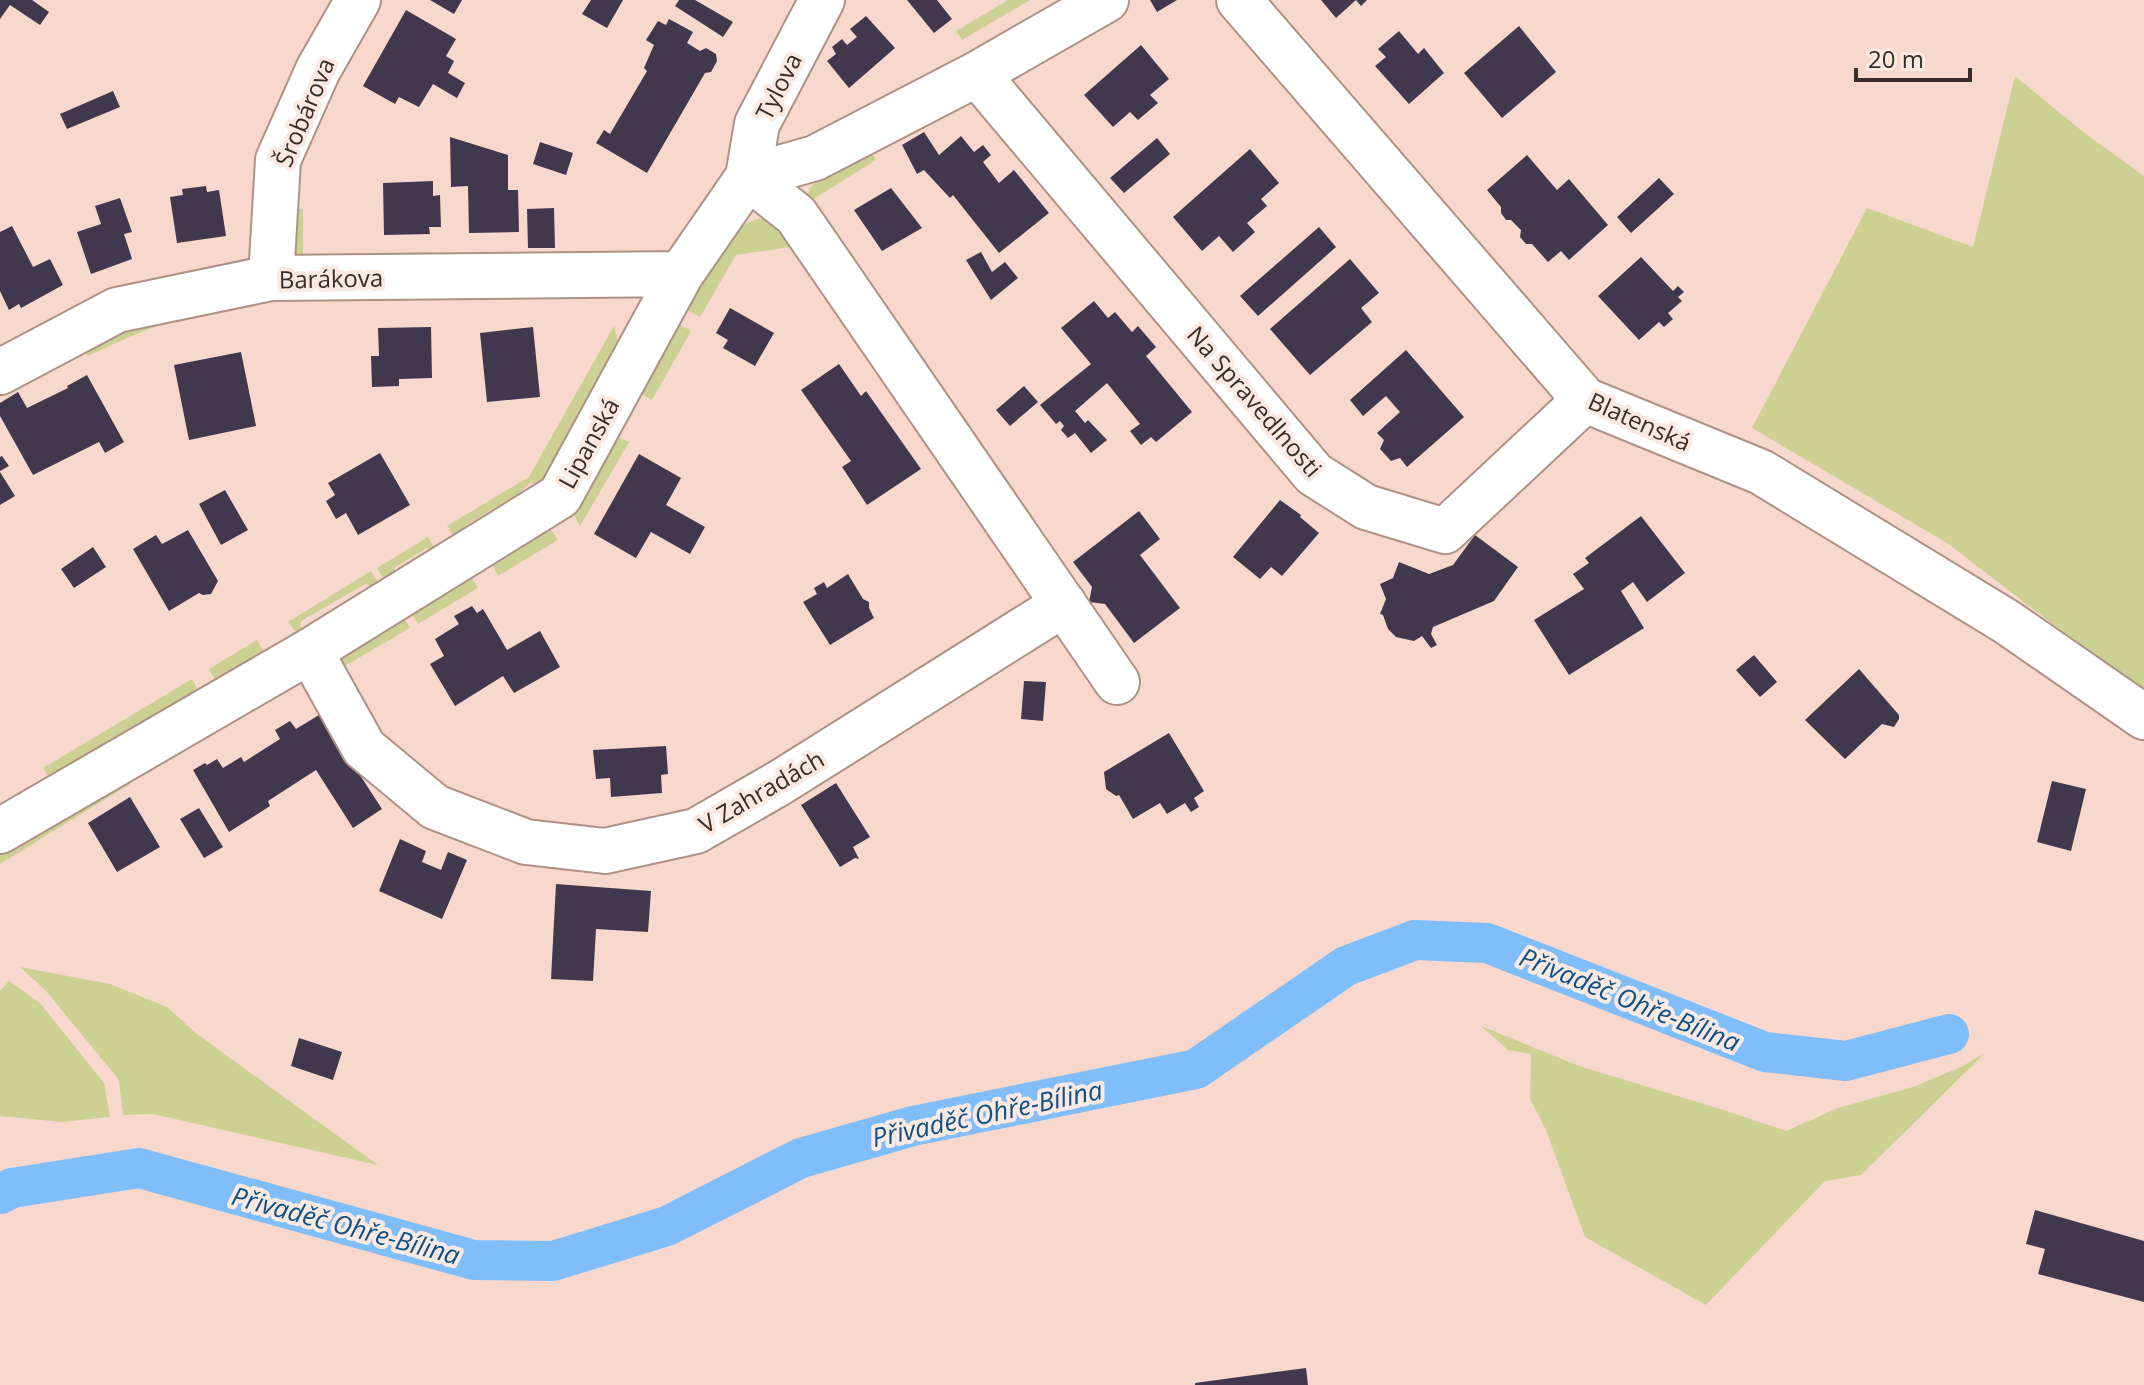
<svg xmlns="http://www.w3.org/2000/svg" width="2144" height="1385" font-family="'Open Sans',sans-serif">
  <rect width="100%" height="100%" fill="#f8d8cc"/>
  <path fill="#ccd093" d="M1008 0H1030L962 40 956 31Z
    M2015 76 2082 131 2144 176V694L1947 543 1752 428 1867 208 1973 247Z
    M869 149 876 160 804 205 810 188 818 179Z
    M295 209H303V254L433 252V262L296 261Z
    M768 216 797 246 736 255 700 317 685 309 731 235 746 223Z
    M218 305 220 312C169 317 133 335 88 356L80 344 87 339Z
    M678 323 691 331 652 400 643 395 644 387Z
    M614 326 619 345 575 438 538 488 531 482 515 497 520 504 509 511 497 506 465 526 464 541 459 544 447 526 529 477Z
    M617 437 629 442 580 526 570 507Z
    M549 527 558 540 498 576 493 566Z
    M428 537 439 555 427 548 395 567 393 583 388 586 377 568Z
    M371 571 382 589 378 590 366 584 301 621 299 636 288 622Z
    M472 578 478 588 418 624 412 614Z
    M404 618 410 628 338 670 340 657Z
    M257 640 266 655 216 682 209 669Z
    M192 679 199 692 50 779 43 768Z
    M123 773 130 784 0 864V844Z
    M20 967 110 984 167 1007 197 1034 378 1165 153 1114 123 1115 119 1081 115 1075 46 991Z
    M9 981 40 1003 104 1083 110 1117 62 1122 0 1116V991Z
    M1481 1026 1579 1066 1714 1107 1786 1131 1838 1108 1913 1087 1961 1067 1985 1053 1861 1175 1825 1181 1706 1305 1585 1237 1546 1130 1530 1098 1531 1054 1508 1050Z"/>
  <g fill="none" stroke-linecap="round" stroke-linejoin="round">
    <path stroke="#7fbdfb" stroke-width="40" d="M0 1194 12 1188 139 1168 474 1260 553 1261 667 1226 801 1158 913 1126 1196 1069 1346 966 1415 940 1487 943 1765 1052 1846 1061 1949 1034"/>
  </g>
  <path fill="#42384e" d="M0 0H32L49 12 40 25 10 5 0 19Z
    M430 0H462L454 14Z
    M591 0H623L607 28 582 14Z
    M679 0H695L733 22 723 37 675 6Z
    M907 0H937L952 19 934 33Z
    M1150 0H1177L1157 12Z
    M1321 0H1367L1361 6 1356 0 1336 18Z
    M406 10 456 39 446 56 454 61 448 73 465 83 457 98 433 84 419 107 399 97 395 104 363 86Z
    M866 16 895 48 849 88 827 61 836 54 832 47 842 39 847 45 857 37 850 29Z
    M669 19 693 32 687 43 700 51 706 48 716 54 717 61 711 72 705 73 647 173 596 143 604 130 610 134 647 71 644 68 654 45 646 40 658 21 666 25Z
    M1519 26 1556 72 1502 118 1464 73Z
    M1399 31 1418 54 1424 48 1444 73 1409 104 1375 66 1386 57 1378 49Z
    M1141 45 1169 79 1150 95 1158 103 1138 120 1130 112 1113 127 1084 95Z
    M113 91 120 107 67 129 60 114Z
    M924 132 939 155 961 136 974 152 983 145 991 155 983 162 999 183 1014 170 1049 213 999 253 953 195 950 198 924 170 917 174 902 145Z
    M450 137 508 155V190H518L519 232 469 233 468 186 451 187Z
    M1157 138 1170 154 1124 193 1110 178Z
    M540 142 573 153 566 175 533 164Z
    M1250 149 1279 183 1261 199 1267 206 1247 223 1255 232 1233 252 1219 236 1202 251 1173 217Z
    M1527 155 1557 190 1569 179 1608 225 1569 260 1561 251 1548 262 1532 244H1526L1520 237 1521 230 1511 220H1506L1501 213V207L1487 190Z
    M1659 178 1674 194 1631 233 1617 217Z
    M433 181V196L440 195 441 227H429L430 234 384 235 383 183Z
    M206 186 207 192 219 190 226 236 177 243 170 197 183 195 182 189Z
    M891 188 922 228 882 251 854 210Z
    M120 198 132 232 124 234 132 259 91 274 77 232 101 224 95 206Z
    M554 208 555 248H528L527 209Z
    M12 226 33 267 50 259 63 285 21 308 19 304 9 310 0 291V232Z
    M1319 227 1336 247 1258 316 1240 296Z
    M981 252 992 272 1005 262 1018 278 991 300 966 260Z
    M1641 257 1673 291 1678 286 1684 292 1678 297 1682 301 1668 313 1673 319 1664 327 1659 322 1639 340 1598 296Z
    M1350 259 1379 293 1361 308 1372 322 1310 375 1270 329Z
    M1094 301 1108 318 1115 312 1132 332 1138 326 1156 347 1146 356 1192 412 1156 442 1151 437 1141 445 1130 431 1140 424 1107 383 1075 411 1085 423 1088 420 1107 440 1091 453 1075 433 1068 438 1061 430 1064 426 1060 421 1056 424 1040 405 1091 364 1061 328Z
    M730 308 774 333 755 366 723 348 728 340 716 333Z
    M431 327 432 378 399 379V386L372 387 371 356H379L378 328Z
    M533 327 540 397 487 402 480 333Z
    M1406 350 1464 417 1407 467 1400 458 1391 461 1380 449 1384 440 1377 433 1400 412 1386 396 1363 416 1350 400Z
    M241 352 256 426 189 440 174 365Z
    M839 364 861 396 866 391 921 469 867 505 842 467 851 461 801 390Z
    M87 375 124 442 105 453 99 442 33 475 0 416V403L18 392 27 408 68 388 67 386Z
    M1024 386 1038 402 1010 426 996 410Z
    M380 453 410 505 358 535 346 513 336 519 326 501 335 495 328 483Z
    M639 454 681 478 666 505 705 527 690 554 651 532 636 558 594 534Z
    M2 456 9 466 0 471V457Z
    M0 472 15 496 0 505Z
    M225 490 248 530 221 545 199 504Z
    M1280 500 1301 515 1300 517 1319 533 1282 576 1271 567 1260 579 1233 557Z
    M1139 511 1160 539 1140 555 1180 608 1134 643 1105 604 1089 602 1092 587 1073 562Z
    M1641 516 1685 573 1647 602 1633 582 1621 591 1644 628 1569 675 1534 620 1584 589 1573 574 1589 563 1585 558Z
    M188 530 218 581 211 594 203 595 199 593 169 611 133 549 156 535 162 544Z
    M1475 535 1518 567 1494 601 1433 627 1431 634 1437 645 1431 648 1422 636 1414 641 1396 637 1388 629 1383 615 1380 614 1386 599 1380 584 1393 578 1399 562 1429 574 1453 565Z
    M93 547 106 567 74 588 61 569Z
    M848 574 863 599 869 602V608L874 618 830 645 803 602 817 594 814 588 824 582 827 588Z
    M472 606 477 613 483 609 507 650 540 631 560 667 514 693 503 676 455 706 430 664 444 656 435 639 459 624 454 616Z
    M1754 655 1777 682 1760 697 1736 670Z
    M1859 669 1899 715V719L1894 727 1882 724 1845 759 1805 720Z
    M1024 681 1046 682 1043 721 1021 719Z
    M319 715 351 768 354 766 382 809 353 828 316 770 268 801 270 806 229 832 193 770 205 763 207 765 217 759 223 768 241 757 244 762 280 739 275 730 290 721 296 729Z
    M1169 733 1204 791 1194 798 1199 807 1191 812 1185 803 1167 814 1160 803 1133 819 1119 795 1116 796 1106 789 1104 772Z
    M666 746 668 774 661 775 662 793 611 797 610 778 596 779 593 750Z
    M2052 781 2086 789 2071 851 2037 842Z
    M836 783 870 837 853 847 859 859 855 858 840 867 801 805Z
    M130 797 160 847 117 872 88 823Z
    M199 808 223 847 204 858 180 819Z
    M400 839 426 851 422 862 441 870 448 852 467 860 442 919 379 891Z
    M556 884 651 891 648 932 596 929 593 981 551 979Z
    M299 1038 342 1052 333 1080 291 1066Z
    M2035 1210 2144 1241V1302L2038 1274 2045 1249 2026 1244Z
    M1306 1368 1308 1385H1195V1383Z"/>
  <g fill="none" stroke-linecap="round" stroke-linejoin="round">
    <g stroke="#af9286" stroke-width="48">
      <path id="minor" d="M977 74 1314 474 1366 507 1445 531 1585 400
        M748 177 796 215 1117 682
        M748 177 757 124 822 0
        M271 278 278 160 318 70 358 0
        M0 372 117 310 271 278 681 274
        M310 651 364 748 435 807 526 842 605 851 696 831 781 782 1064 604
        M0 831 310 651 560 496 681 274 748 177 815 158 977 74 1106 0"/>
    </g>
    <g stroke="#af9286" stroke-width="48">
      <path id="tertiary" d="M1239 0 1585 400 1761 472 2007 622 2144 717"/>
    </g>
    <use href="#minor" stroke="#fff" stroke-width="44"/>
    <use href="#tertiary" stroke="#fff" stroke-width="44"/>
  </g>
  <g text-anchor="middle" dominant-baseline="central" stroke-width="8" stroke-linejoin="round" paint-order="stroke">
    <g font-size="24" fill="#392d28" stroke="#fce9e1">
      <text transform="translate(778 86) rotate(-63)">Tylova</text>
      <text transform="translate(304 112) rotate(-67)">Šrobárova</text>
      <text transform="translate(331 278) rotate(-1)">Barákova</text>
      <text transform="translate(1255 401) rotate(49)">Na Spravedlnosti</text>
      <text transform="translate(1640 421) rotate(24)">Blatenská</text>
      <text transform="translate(588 443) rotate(-61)">Lipanská</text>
      <text transform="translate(761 791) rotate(-30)">V Zahradách</text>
    </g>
    <g font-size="26" font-style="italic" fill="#0a5188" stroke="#fce9e1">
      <text transform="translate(1630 999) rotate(22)">Přivaděč Ohře-Bílina</text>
      <text transform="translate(987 1113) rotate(-12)">Přivaděč Ohře-Bílina</text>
      <text transform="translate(346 1225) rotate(15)">Přivaděč Ohře-Bílina</text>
    </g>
  </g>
  <path d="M1856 68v12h114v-12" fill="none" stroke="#392d28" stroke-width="4"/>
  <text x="1868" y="68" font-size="24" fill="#392d28" stroke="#fce9e1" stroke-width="6" paint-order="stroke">20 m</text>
</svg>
